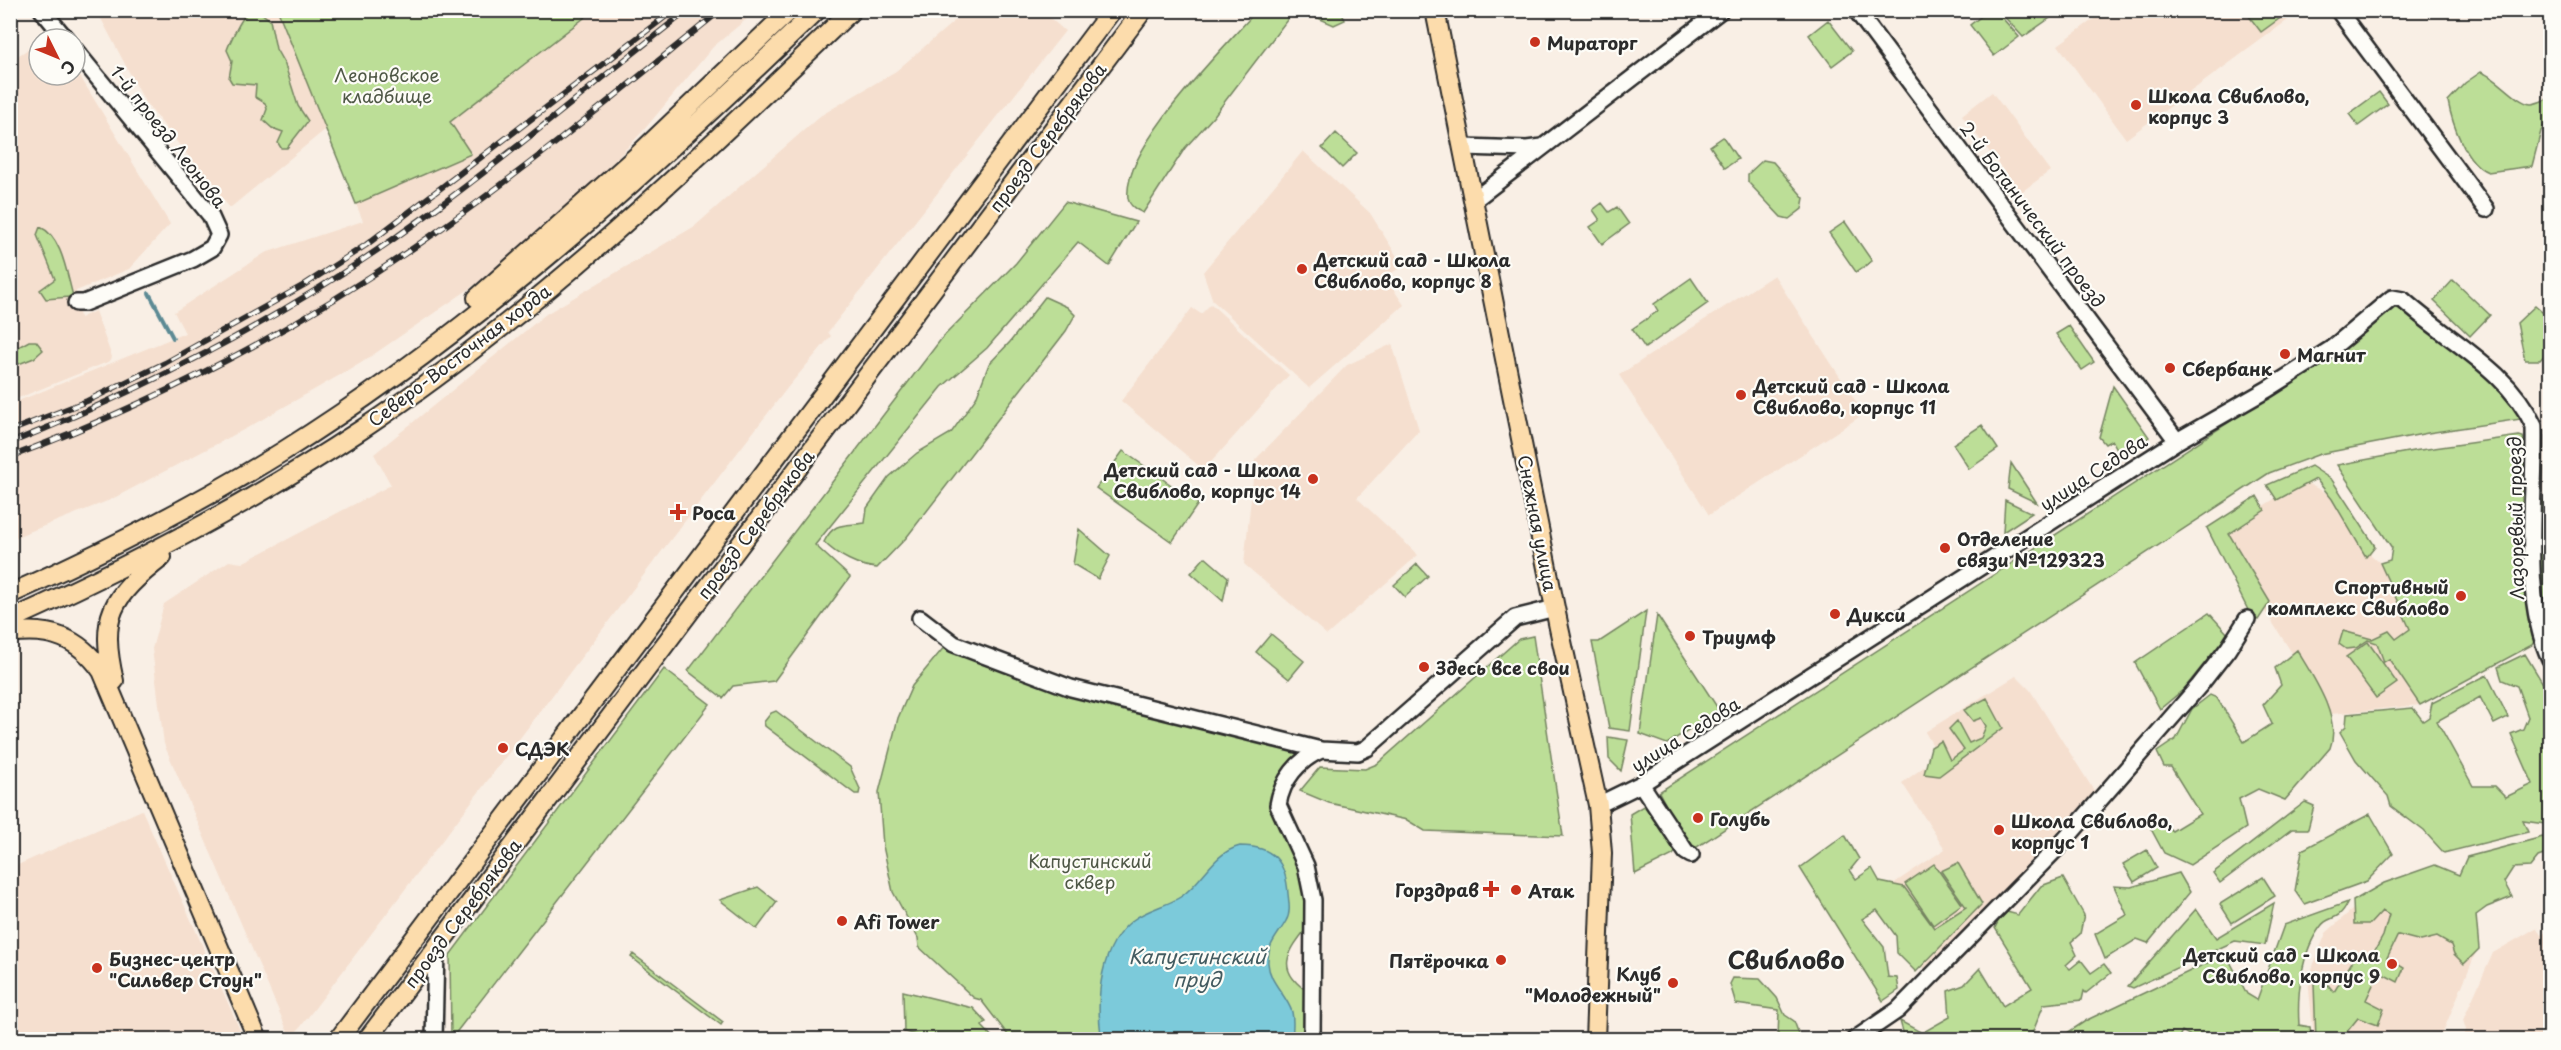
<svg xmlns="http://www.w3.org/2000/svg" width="2561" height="1050" font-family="'Playpen Sans',sans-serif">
  <rect width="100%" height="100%" fill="#f9efe5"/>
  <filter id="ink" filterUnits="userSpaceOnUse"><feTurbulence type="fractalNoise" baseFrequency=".0167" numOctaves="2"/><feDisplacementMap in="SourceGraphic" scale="12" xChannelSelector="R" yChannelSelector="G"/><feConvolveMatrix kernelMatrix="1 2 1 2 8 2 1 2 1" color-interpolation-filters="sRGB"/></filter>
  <g filter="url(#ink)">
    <path fill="#f5dfcf" d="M97 11H278L326 129 230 208 145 102Z
      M593 11H756L713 47 643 131 550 229 475 285 361 363 247 428 110 500 11 539V404L185 333 174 312 265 253 363 221 356 204 471 154 450 122Z
      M966 11H1042L1065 31 828 332 831 336 788 387 665 547 299 1029 290 1037 164 744 152 649 164 604 229 561 242 563 391 485 374 454 546 314 695 226 820 116 896 71Z
      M2105 11H2300L2126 139 2058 45Z
      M39 42V75H75V68L170 224 129 269 76 291 80 318 95 311 112 357 110 361 11 401 10 61Z
      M1992 92 2050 171 2020 193 1962 115Z
      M1303 151 1370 213 1403 266 1385 277 1404 305 1309 388 1213 301 1203 272Z
      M1774 275 1864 414 1709 515 1619 375Z
      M1211 304 1289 375 1204 470 1121 401 1192 308 1201 314Z
      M1392 344 1419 430 1357 498 1418 555 1327 635 1244 564 1255 460 1347 365Z
      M2302 481 2335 497 2371 548V555L2380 563 2410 629 2382 649 2420 705 2331 714 2217 536Z
      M2016 676 2030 690 2098 797 1985 915 1924 969 1875 896 1945 849 1902 783 1939 756 1925 732Z
      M142 810 244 1039H11V868Z
      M2363 900 2477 950 2440 1039H2314L2308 979 2326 933Z
      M2536 928 2541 935 2550 930V1039H2463L2466 1030 2463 1020 2493 953Z"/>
    <path fill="#bcde97" stroke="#748461" stroke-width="1.5" d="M1340 10 1345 20 1334 25 1302 11 1290 16 1213 117 1185 148 1143 213C1137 210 1129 206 1128 198 1122 149 1219 53 1250 18L1252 11Z
      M278 11H593L450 122 471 154 356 204Z
      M1988 11H1996L2019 37 1994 56 1970 25Z
      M1999 11H2060L2023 37Z
      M2245 11H2290L2261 32Z
      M260 12 270 20 276 49 285 65 298 106 308 121 287 148H281L278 143 283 132 272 128 263 120 267 109 265 103 255 97 256 85 232 83 229 78 232 61 227 50C229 44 241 18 246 15 249 12 256 13 260 12Z
      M1828 20 1852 51 1832 66 1809 35Z
      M2481 72C2499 78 2515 102 2531 104 2536 104 2544 100 2549 98L2550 115 2541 131 2532 166 2488 172C2465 163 2452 123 2448 101L2465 83Z
      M2379 92 2388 104 2358 126 2349 114Z
      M1336 133 1357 153 1342 168 1322 148Z
      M1723 137 1738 159 1725 168 1710 146Z
      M1763 160 1773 162 1804 198 1802 209 1789 219 1781 217 1748 182V174Z
      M1065 202 1136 222 1109 266 1078 242 987 348 942 387 815 545 850 577 774 681 733 686 723 698 688 671 942 338 1016 263Z
      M1602 203 1609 212 1617 207 1629 224 1602 244 1590 227 1600 220 1593 210Z
      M1845 222 1872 261 1856 272 1829 233Z
      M40 227C62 236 67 275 73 296L70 297 46 299 40 290 55 279 37 235Z
      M1691 278 1708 303 1645 348 1632 329 1658 311 1654 304Z
      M2453 280 2490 315 2470 336 2434 301Z
      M1045 297 1067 307 1075 315 1066 331 906 538 877 568C860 567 836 555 824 542 834 521 845 526 865 523L867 508 889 477 917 453 951 433 976 398 989 364 1010 342Z
      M2397 304 2493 381 2514 401 2521 419 2428 433 2320 454 2269 473 1694 849 1688 847 1659 792 2334 354Z
      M2550 304V349L2540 360H2525L2517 323 2535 306 2542 312Z
      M2069 326 2094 362 2082 370 2056 334Z
      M29 341H36L43 350 34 358 11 367V351Z
      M2113 386 2149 437 2121 456 2112 440 2105 444 2099 437Z
      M1982 425 1998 449 1969 469 1953 444Z
      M2519 436 2523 437 2526 456 2522 476V538L2526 592 2535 640 2532 645 2420 705 2389 659 2384 662 2377 643 2368 640 2356 648 2346 649 2339 644 2343 631 2372 639 2389 631 2396 639 2410 629 2380 563 2390 560 2392 548 2337 465 2413 451Z
      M2550 450V637L2539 596 2540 501H2548Z
      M1123 451 1198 504 1172 542 1096 488Z
      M2011 463 2037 503 2008 489Z
      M2311 466 2332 480 2375 546 2366 557 2332 499 2316 479 2277 500 2267 485Z
      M2257 496 2265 510 2229 534 2270 602 2258 620 2251 616 2207 528Z
      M2005 500 2032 513 2003 532Z
      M1079 529 1110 556 1098 579 1073 564Z
      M1205 557 1228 577 1223 601 1191 573Z
      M1417 564 1428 576 1405 597 1394 585Z
      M1646 611 1630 731 1609 728 1592 642H1599Z
      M2209 613 2228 634 2184 689 2160 709 2135 663Z
      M1657 615 1719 710 1667 744 1640 734Z
      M1271 634 1304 661 1289 679 1256 652Z
      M1533 636 1563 836 1425 831 1407 820 1329 803 1300 791 1320 767 1365 769 1377 764 1519 639Z
      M2368 642 2397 683 2376 698 2346 657Z
      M945 646 1306 750 1277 795 1305 873 1309 925C1287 953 1274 970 1310 993V1039H1011L981 1000 974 998 919 947 918 938 893 892 883 846 879 792 898 718 912 686Z
      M2297 650C2312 675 2342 718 2330 748L2285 800 2258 789 2239 799 2246 828 2190 865 2164 853 2150 827 2162 821 2172 831 2200 814 2171 767H2164L2157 752 2176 739 2192 709 2210 695 2217 698 2244 742 2272 724 2263 705 2281 685 2275 668Z
      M2525 654 2550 695V821L2545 824 2523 821 2528 832 2444 853 2424 831 2391 806 2388 796 2356 760 2340 732 2346 726 2347 714 2413 708 2423 721 2429 717 2432 703 2487 675 2508 717 2494 724 2480 697 2437 721 2473 786H2495L2506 797 2533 784 2511 734 2523 729 2528 717 2517 686 2502 680 2498 667Z
      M664 669 710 704 451 1039 450 955Z
      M1987 698 2003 728 1939 776 1924 774 1931 747 1941 741 1950 760 1964 750 1949 729 1957 721 1969 743 1981 738 1986 726 1981 718 1973 721 1964 710Z
      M776 711 850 767 860 789 859 794H855L765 726 764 722 771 713Z
      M1608 737 1628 740 1621 771 1609 759Z
      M2305 802 2314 806 2308 829H2292L2220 883 2213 873Z
      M1645 805 1676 851 1673 855 1635 874 1630 814Z
      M2370 814 2393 854 2367 881 2304 904 2295 891 2302 850Z
      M1845 835 1859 859 1850 870 1856 879 1872 868 1880 882 1904 887 1934 928 1966 907 1941 871 1958 863 1982 904 1916 972 1897 953 1896 936 1877 910 1862 919 1884 947 1888 977 1897 978 1899 990 1883 1001 1800 868Z
      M2543 837 2550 853 2538 857 2530 867 2513 868 2504 882 2512 897 2487 907 2476 915 2479 949 2464 964 2454 954 2451 945 2437 937 2421 941 2398 935 2387 958 2404 968 2398 982 2379 972 2366 1000 2384 1009 2378 1025 2358 1018 2345 1034 2344 1039H2316L2314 984 2319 974 2334 992 2355 957 2374 952 2383 936 2389 915 2382 911 2370 924H2354L2353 901 2384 883 2435 865 2459 875 2467 857Z
      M2147 850 2157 868 2134 882 2123 864Z
      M1934 864 1962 904 1933 925 1905 884Z
      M2179 873 2190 892 2148 943 2137 939 2105 959 2095 934 2127 915 2114 886 2131 887Z
      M2263 877 2275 896 2232 923 2220 904Z
      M2063 878 2084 915 2080 934 2071 942 2077 955 2066 965 2070 969 2081 960 2091 973 2104 964 2111 973 2086 993 2084 991 2082 1000 2044 1004 2030 1039H1905L1900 1021 1922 1033 1950 1017 1948 991 1964 985 1980 968 2003 1006 2032 988 1995 928 2003 911 2018 915 2041 886Z
      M758 887 777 902 757 929 720 900Z
      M2348 902C2338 923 2329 915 2321 926 2301 952 2297 994 2299 1025L2310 1027 2312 1039H2196L2182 1031 2178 1039H2061V1037L2087 1020 2226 954 2247 994 2257 1000 2284 925Z
      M2274 903 2265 945 2235 941 2133 988 2128 986 2196 909 2216 938Z
      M633 954 723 1022 721 1025 631 957Z
      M1733 978 1760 979 1777 998 1785 1015 1794 1021 1800 1037 1778 1038 1779 1010 1736 1004 1730 984Z
      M903 991 973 1008 986 1022 982 1026 994 1039H931L904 1032Z"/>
    <path fill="#7ccada" stroke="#5c8a94" stroke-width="1.5" d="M1240 846C1274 846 1286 862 1288 894 1289 903 1291 913 1286 921 1278 936 1267 944 1268 963 1269 982 1286 994 1292 1012 1294 1021 1293 1030 1292 1039H1105L1101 1035C1096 998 1100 945 1133 920 1148 909 1167 906 1182 896 1204 880 1213 853 1240 846Z"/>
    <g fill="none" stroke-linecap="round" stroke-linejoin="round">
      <path stroke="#5c8a94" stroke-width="4" d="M149 293 173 338"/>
      <g stroke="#2b2b2b" stroke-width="20">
        <path id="minor" d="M42 10 66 39
          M1856 10 2177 441
          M2338 10 2486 209
          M75 50 210 215 219 235 212 248 193 259 84 303H76
          M1464 147 1527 149 1542 147
          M1474 200 1721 10
          M920 618 954 644 1071 688 1321 750 1358 752 1367 748 1515 618 1555 608
          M1641 784 1686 852 1691 855
          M1598 805 1641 784 2177 441 2268 389 2331 349 2392 298 2403 300C2448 341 2508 369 2534 426 2536 497 2520 594 2550 659
          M434 1040 436 948
          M1312 1040 1313 900 1306 866 1278 805C1282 780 1298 760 1321 750
          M1854 1040 1898 1010 2063 842 2199 686 2228 649 2247 619"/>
      </g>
      <g stroke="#2b2b2b" stroke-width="22">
        <path id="major" d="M1435 10 1559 628 1598 805 1602 853 1595 1040
          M477 298 637 156 790 10
          M10 594C104 552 195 506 282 452 479 329 650 171 817 10
          M10 620C133 565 249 504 361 430 540 311 697 159 852 10
          M10 633C50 627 79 638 102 671L258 1040
          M114 681C99 616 111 597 162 557
          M338 1040 1112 10
          M367 1040 1143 10"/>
      </g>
      <use href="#minor" stroke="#fdfcf7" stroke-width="15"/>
      <use href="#major" stroke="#fcdcac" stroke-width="18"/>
      <g stroke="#2b2b2b" stroke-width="6">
        <path id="rail" d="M10 431 87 401 165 363 304 285 366 245 674 10
          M10 443C158 384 299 309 427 215 517 150 601 77 688 10
          M10 457C163 400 310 322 442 228 538 160 629 84 721 10"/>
      </g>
      <use href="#rail" stroke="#fdfcf7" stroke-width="4" stroke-dasharray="11" stroke-linecap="butt"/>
    </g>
  </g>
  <g fill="#c8321e" stroke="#fdfcf7" stroke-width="2">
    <circle cx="1535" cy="42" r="6"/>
    <circle cx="2136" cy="105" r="6"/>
    <circle cx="1302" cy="269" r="6"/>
    <circle cx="2285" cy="354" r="6"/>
    <circle cx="2170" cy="368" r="6"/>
    <circle cx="1741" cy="395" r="6"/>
    <circle cx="1313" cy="479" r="6"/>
    <path d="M675 503h6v6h6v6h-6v6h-6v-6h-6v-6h6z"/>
    <circle cx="1945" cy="548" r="6"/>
    <circle cx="2461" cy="596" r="6"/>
    <circle cx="1835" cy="614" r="6"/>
    <circle cx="1690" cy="636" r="6"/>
    <circle cx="1424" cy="667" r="6"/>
    <circle cx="503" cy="748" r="6"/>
    <circle cx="1698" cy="818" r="6"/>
    <circle cx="1999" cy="830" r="6"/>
    <path d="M1488 880h6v6h6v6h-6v6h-6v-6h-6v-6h6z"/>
    <circle cx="1516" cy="890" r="6"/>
    <circle cx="842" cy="921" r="6"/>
    <circle cx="1501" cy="960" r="6"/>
    <circle cx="2392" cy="964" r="6"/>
    <circle cx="97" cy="968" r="6"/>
    <circle cx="1673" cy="983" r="6"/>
  </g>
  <g text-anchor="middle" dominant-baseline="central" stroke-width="4.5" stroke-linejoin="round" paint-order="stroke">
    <g font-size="18" font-weight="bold" fill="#2b2b2b" stroke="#fdfcf7" text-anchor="start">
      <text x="1547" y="42">Мираторг</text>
      <text x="2148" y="95">Школа Свиблово,<tspan x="2148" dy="21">корпус 3</tspan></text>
      <text x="1314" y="259">Детский сад - Школа<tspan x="1314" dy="21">Свиблово, корпус 8</tspan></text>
      <text x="2297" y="354">Магнит</text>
      <text x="2182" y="368">Сбербанк</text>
      <text x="1753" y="385">Детский сад - Школа<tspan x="1753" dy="21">Свиблово, корпус 11</tspan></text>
      <text x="1301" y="469" text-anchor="end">Детский сад - Школа<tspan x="1301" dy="21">Свиблово, корпус 14</tspan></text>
      <text x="692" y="512">Роса</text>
      <text x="1957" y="538">Отделение<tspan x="1957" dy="21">связи №129323</tspan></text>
      <text x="2449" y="586" text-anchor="end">Спортивный<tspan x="2449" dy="21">комплекс Свиблово</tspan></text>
      <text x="1847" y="614">Дикси</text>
      <text x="1702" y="636">Триумф</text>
      <text x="1436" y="667">Здесь все свои</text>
      <text x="515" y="748">СДЭК</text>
      <text x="1710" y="818">Голубь</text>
      <text x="2011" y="820">Школа Свиблово,<tspan x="2011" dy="21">корпус 1</tspan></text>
      <text x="1479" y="889" text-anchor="end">Горздрав</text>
      <text x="1528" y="890">Атак</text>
      <text x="854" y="921">Afi Tower</text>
      <text x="2380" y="954" text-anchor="end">Детский сад - Школа<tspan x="2380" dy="21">Свиблово, корпус 9</tspan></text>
      <text x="109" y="958">Бизнес-центр<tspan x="109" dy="21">"Сильвер Стоун"</tspan></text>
      <text x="1489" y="960" text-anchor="end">Пятёрочка</text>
      <text x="1661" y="973" text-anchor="end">Клуб<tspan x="1661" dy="21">"Молодежный"</tspan></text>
    </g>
    <g font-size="18" fill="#4f5846" stroke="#fdfcf7">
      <text x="387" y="74">Леоновское<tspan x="387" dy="21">кладбище</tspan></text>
      <text x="1090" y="860">Капустинский<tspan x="1090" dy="21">сквер</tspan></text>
    </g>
    <g font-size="18" fill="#2b2b2b" stroke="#fdfcf7">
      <text transform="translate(169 136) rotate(52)">1-й проезд Леонова</text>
      <text transform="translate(1047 137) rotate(-53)">проезд Серебрякова</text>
      <text transform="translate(2033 214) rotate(53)">2-й Ботанический проезд</text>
      <text transform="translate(459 355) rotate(-37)">Северо-Восточная хорда</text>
      <text transform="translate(2093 472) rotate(-33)">улица Седова</text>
      <text transform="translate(2515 518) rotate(-91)">Лазоревый проезд</text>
      <text transform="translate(1538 523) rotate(79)">Снежная улица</text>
      <text transform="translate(755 524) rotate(-53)">проезд Серебрякова</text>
      <text transform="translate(1685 734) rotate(-32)">улица Седова</text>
      <text transform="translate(462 913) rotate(-53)">проезд Серебрякова</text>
    </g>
    <g font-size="20" font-style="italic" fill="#435b60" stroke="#fdfcf7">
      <text x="1197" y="956">Капустинский<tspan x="1197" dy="23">пруд</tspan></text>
    </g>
    <g font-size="24" font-weight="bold" fill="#2b2b2b" stroke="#fdfcf7">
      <text x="1786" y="959">Свиблово</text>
    </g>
  </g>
  <rect width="2561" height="1050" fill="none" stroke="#fdfcf7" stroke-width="36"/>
  <rect x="18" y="18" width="2525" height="1014" fill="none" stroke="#2b2b2b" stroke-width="2" filter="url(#ink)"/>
  <g transform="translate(57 57) rotate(133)"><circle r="28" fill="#fdfcf7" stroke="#a9a8a5" stroke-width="1.5"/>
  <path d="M0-4.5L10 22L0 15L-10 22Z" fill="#c8321e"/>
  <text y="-9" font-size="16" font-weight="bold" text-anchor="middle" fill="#2b2b2b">С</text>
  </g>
</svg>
